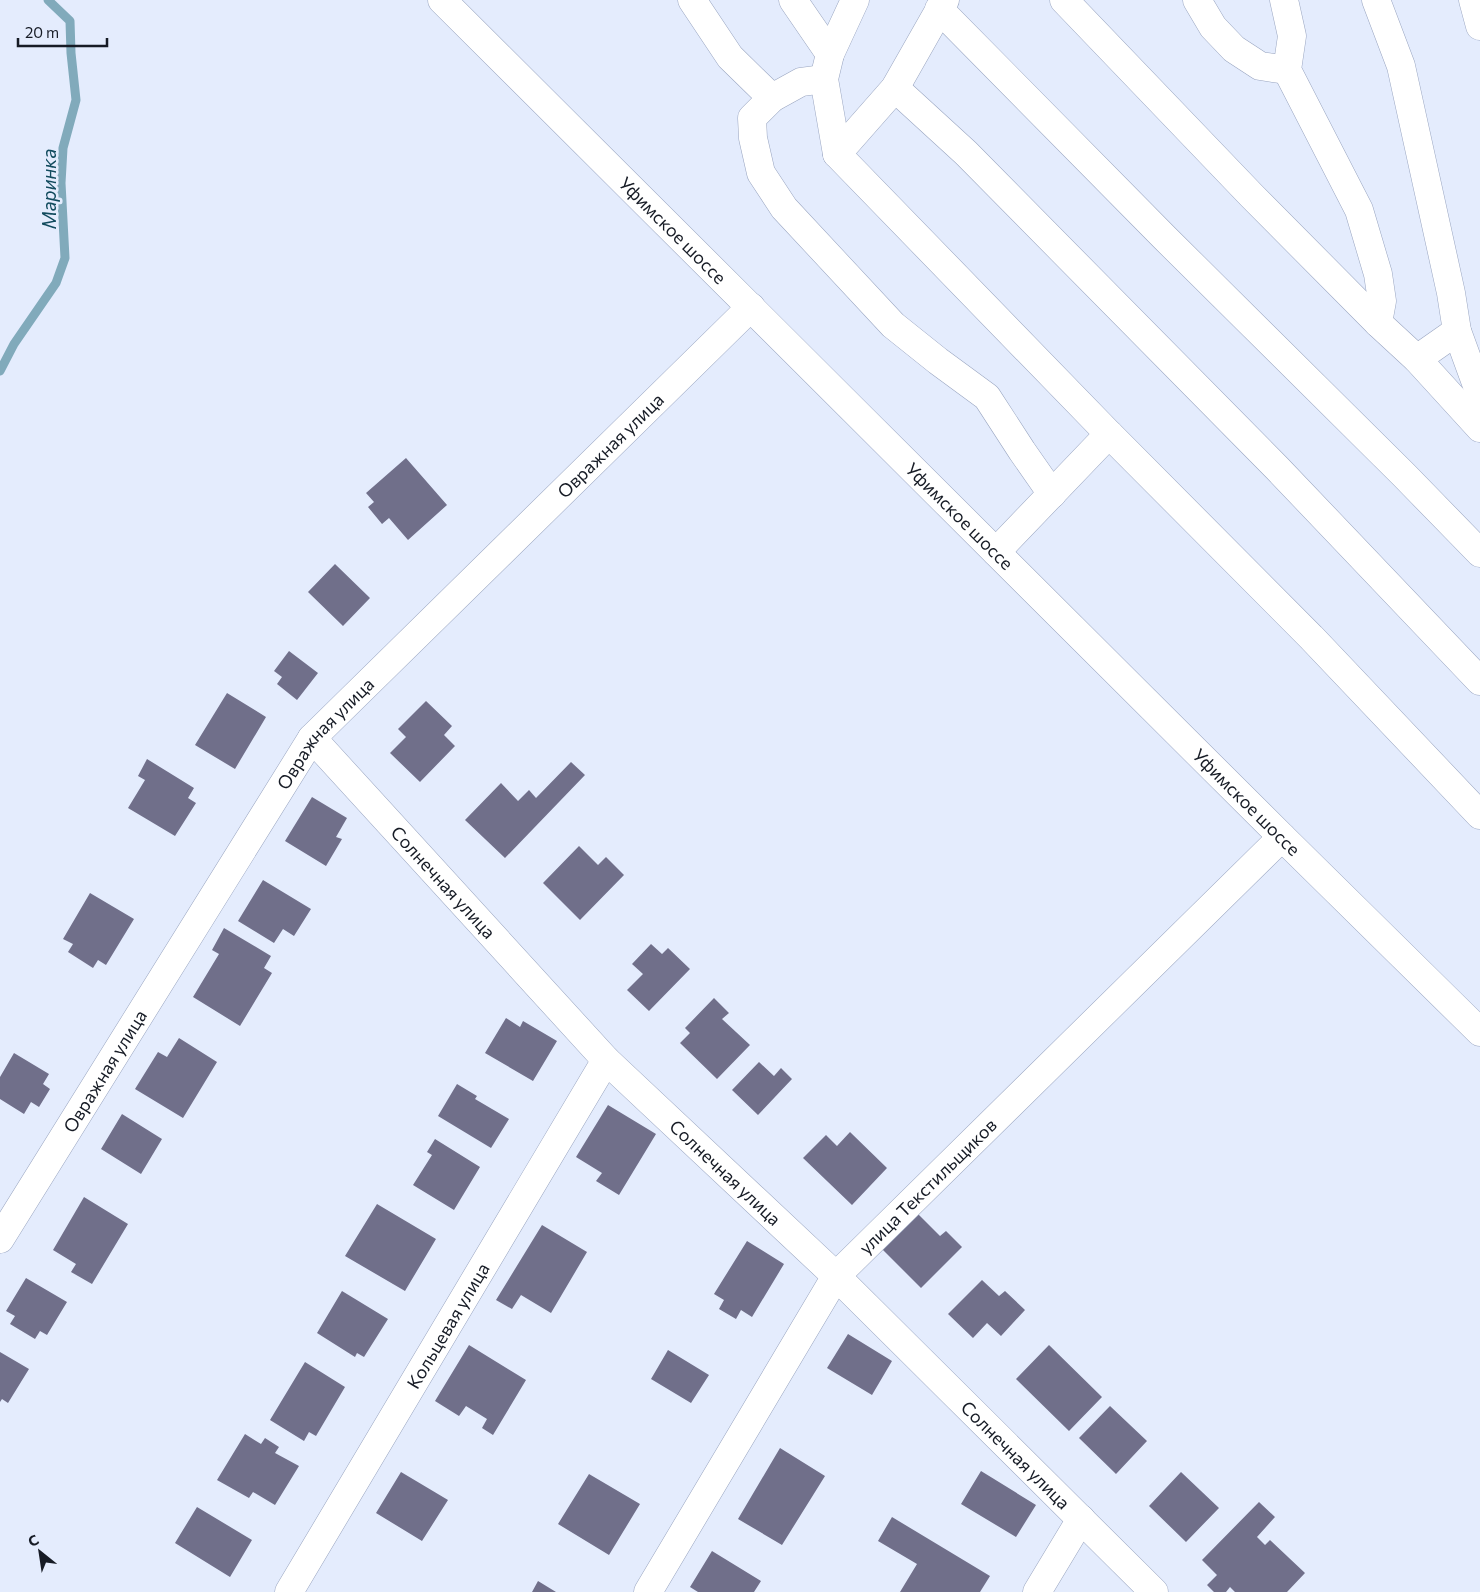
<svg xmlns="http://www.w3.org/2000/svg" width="1480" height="1592" font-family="Commissioner,sans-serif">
  <rect width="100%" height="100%" fill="#e4ecfd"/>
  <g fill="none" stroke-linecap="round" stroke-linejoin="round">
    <path stroke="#81aabb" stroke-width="9" d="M0 371 14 344 56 283 65 258 61 183 63 148 76 100 71 53 70 21 48 0"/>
  </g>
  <path fill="#706f8a" d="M406 458 447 505 408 540 389 518 382 524 368 507 374 502 366 493Z
    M335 564 370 598 343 626 308 592Z
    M289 651 318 673 297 700 277 684 282 677 274 671Z
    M227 693 266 717 235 769 195 745Z
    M426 701 452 726 444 735 455 746 420 782 390 753 406 737 398 729Z
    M147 759 194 788 188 798 196 803 175 836 128 808 145 780 138 776Z
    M571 762 585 775 505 858 465 820 501 783 518 801 529 790 536 798Z
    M312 797 347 818 336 837 342 839 326 866 285 841Z
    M579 846 598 865 606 857 624 875 580 920 543 883Z
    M263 880 311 909 294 936 283 929 274 943 238 921Z
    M90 893 134 919 106 965 98 960 93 968 68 952 73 944 63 939Z
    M224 928 271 956 264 968 272 973 240 1026 193 997 219 954 212 950Z
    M651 944 662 954 668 948 690 969 649 1011 627 990 643 974 632 964Z
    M714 998 729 1013 722 1019 750 1045 717 1079 680 1043 690 1033 685 1028Z
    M506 1018 520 1027 523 1021 557 1041 533 1081 485 1053Z
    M179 1038 217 1062 183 1118 135 1089 158 1052 167 1057Z
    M14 1053 49 1074 43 1084 50 1089 39 1107 31 1102 24 1114 0 1099V1077Z
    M759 1062 774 1076 781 1068 792 1079 758 1115 732 1090Z
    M457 1084 477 1096 475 1099 509 1119 491 1148 438 1116Z
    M608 1105 656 1134 619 1195 596 1181 602 1173 576 1157Z
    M122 1114 162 1139 141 1174 101 1149Z
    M850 1132 887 1168 852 1205 803 1158 826 1135 837 1146Z
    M435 1139 480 1167 454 1210 413 1185 432 1155 427 1152Z
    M84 1197 128 1224 92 1284 71 1272 76 1264 53 1250Z
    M377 1204 436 1239 405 1291 345 1256Z
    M917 1213 940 1236 946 1231 962 1247 921 1288 882 1249Z
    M542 1225 587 1252 551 1313 521 1295 512 1309 496 1300Z
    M747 1241 784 1264 752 1317 741 1310 736 1319 719 1309 724 1300 714 1294Z
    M26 1278 67 1302 47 1335 40 1331 35 1339 10 1324 15 1316 6 1311Z
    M982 1280 999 1296 1005 1291 1025 1310 1001 1336 987 1323 973 1338 948 1314Z
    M342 1291 388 1319 364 1357 357 1353 355 1357 317 1333Z
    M848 1334 892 1361 872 1395 827 1368Z
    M469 1345 526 1380 493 1435 482 1428 487 1419 466 1406 459 1416 435 1401Z
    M1049 1345 1102 1397 1069 1431 1016 1379Z
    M668 1350 709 1375 691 1403 651 1379Z
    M0 1352 29 1369 8 1403 2 1399 0 1402Z
    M305 1362 345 1387 316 1436 309 1432 304 1441 270 1420Z
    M1110 1406 1147 1441 1116 1474 1079 1438Z
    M245 1434 261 1444 265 1438 279 1447 275 1453 299 1466 275 1505 253 1492 249 1498 217 1480Z
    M780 1448 825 1476 782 1545 738 1519Z
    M981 1471 1036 1505 1016 1537 961 1504Z
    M401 1472 448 1500 422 1541 376 1513Z
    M1181 1472 1219 1508 1186 1542 1149 1506Z
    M589 1474 640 1504 609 1555 558 1524Z
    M1259 1502 1275 1517 1257 1537 1265 1545 1270 1540 1305 1573 1287 1592H1235L1230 1587 1226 1592H1214L1207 1585 1217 1575 1202 1560Z
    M197 1507 252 1540 230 1577 175 1543Z
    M892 1517 990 1576 980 1592H900L917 1564 878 1541Z
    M712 1551 761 1581 754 1592H698L690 1587Z
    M538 1581 556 1592H532Z"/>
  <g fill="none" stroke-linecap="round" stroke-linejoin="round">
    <g stroke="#99a5c0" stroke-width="29">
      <g id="minor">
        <path d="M692 0 730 57 772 98"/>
        <path d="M793 0 830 54"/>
        <path d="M855 0 830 54 824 79 837 154 1109 434"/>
        <path d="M1064 0 1252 196 1378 323 1417 359 1480 428"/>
        <path d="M1197 0 1213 27 1234 49 1260 66 1287 70"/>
        <path d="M1284 0 1292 36 1287 70 1359 210 1378 274 1382 301 1378 323"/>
        <path d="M1376 0 1401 66 1451 293 1457 331 1480 394"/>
        <path d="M1473 0 1480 26"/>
        <path d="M939 9 1165 238 1404 475 1480 553"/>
        <path d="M824 79 801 82 772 98 752 118 753 138 761 173 784 208 893 325 938 361 987 397 1022 451 1052 494"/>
        <path d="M895 88 966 153 1277 468 1480 681"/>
        <path d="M837 154 895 88 945 0"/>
        <path d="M1417 359 1457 331"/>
        <path d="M996 552 1109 434 1311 637 1480 815"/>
        <path id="s1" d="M312 738 606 1060 836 1276 1154 1592"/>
        <path id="s2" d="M0 1239 312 738 751 307"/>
        <path id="s3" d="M289 1592 606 1060"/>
        <path id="s4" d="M648 1592 836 1276 1282 837"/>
        <path d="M1037 1592 1081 1519"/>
      </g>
    </g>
    <g stroke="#99a5c0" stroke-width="29">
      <g id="major">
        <path id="s5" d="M442 0 1282 837 1480 1032"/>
      </g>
    </g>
    <use href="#minor" stroke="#fff" stroke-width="28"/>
    <use href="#major" stroke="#fff" stroke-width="28"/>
  </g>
  <g text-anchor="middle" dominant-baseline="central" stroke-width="5" stroke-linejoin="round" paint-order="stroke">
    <g font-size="18" fill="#161b25" stroke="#e4ecfd">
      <text stroke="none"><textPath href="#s5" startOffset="326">Уфимское шоссе</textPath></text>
      <text stroke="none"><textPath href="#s2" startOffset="1008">Овражная улица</textPath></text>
      <text stroke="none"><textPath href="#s5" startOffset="731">Уфимское шоссе</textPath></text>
      <text stroke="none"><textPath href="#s2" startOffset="602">Овражная улица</textPath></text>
      <text stroke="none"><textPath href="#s5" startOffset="1136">Уфимское шоссе</textPath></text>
      <text stroke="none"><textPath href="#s1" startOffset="195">Солнечная улица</textPath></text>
      <text stroke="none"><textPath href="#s2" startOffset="198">Овражная улица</textPath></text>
      <text stroke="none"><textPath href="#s1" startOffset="600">Солнечная улица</textPath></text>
      <text stroke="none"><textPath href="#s4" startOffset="496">улица Текстильщиков</textPath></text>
      <text stroke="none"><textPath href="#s3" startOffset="310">Кольцевая улица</textPath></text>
      <text stroke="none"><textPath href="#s1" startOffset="1005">Солнечная улица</textPath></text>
    </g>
    <g font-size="19" font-style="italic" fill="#124b5e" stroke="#e4ecfd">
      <text transform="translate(48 189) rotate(-90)">Маринка</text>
    </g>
  </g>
  <g transform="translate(40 1552) rotate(330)" stroke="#e4ecfd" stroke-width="4" paint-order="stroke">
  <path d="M0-4L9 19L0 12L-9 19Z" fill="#161b25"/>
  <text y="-8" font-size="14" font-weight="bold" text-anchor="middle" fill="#161b25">С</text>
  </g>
  <path d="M18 38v8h89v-8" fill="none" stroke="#161b25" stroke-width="2.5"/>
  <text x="25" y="38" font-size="15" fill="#161b25" stroke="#e4ecfd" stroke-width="4" paint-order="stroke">20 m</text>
</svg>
